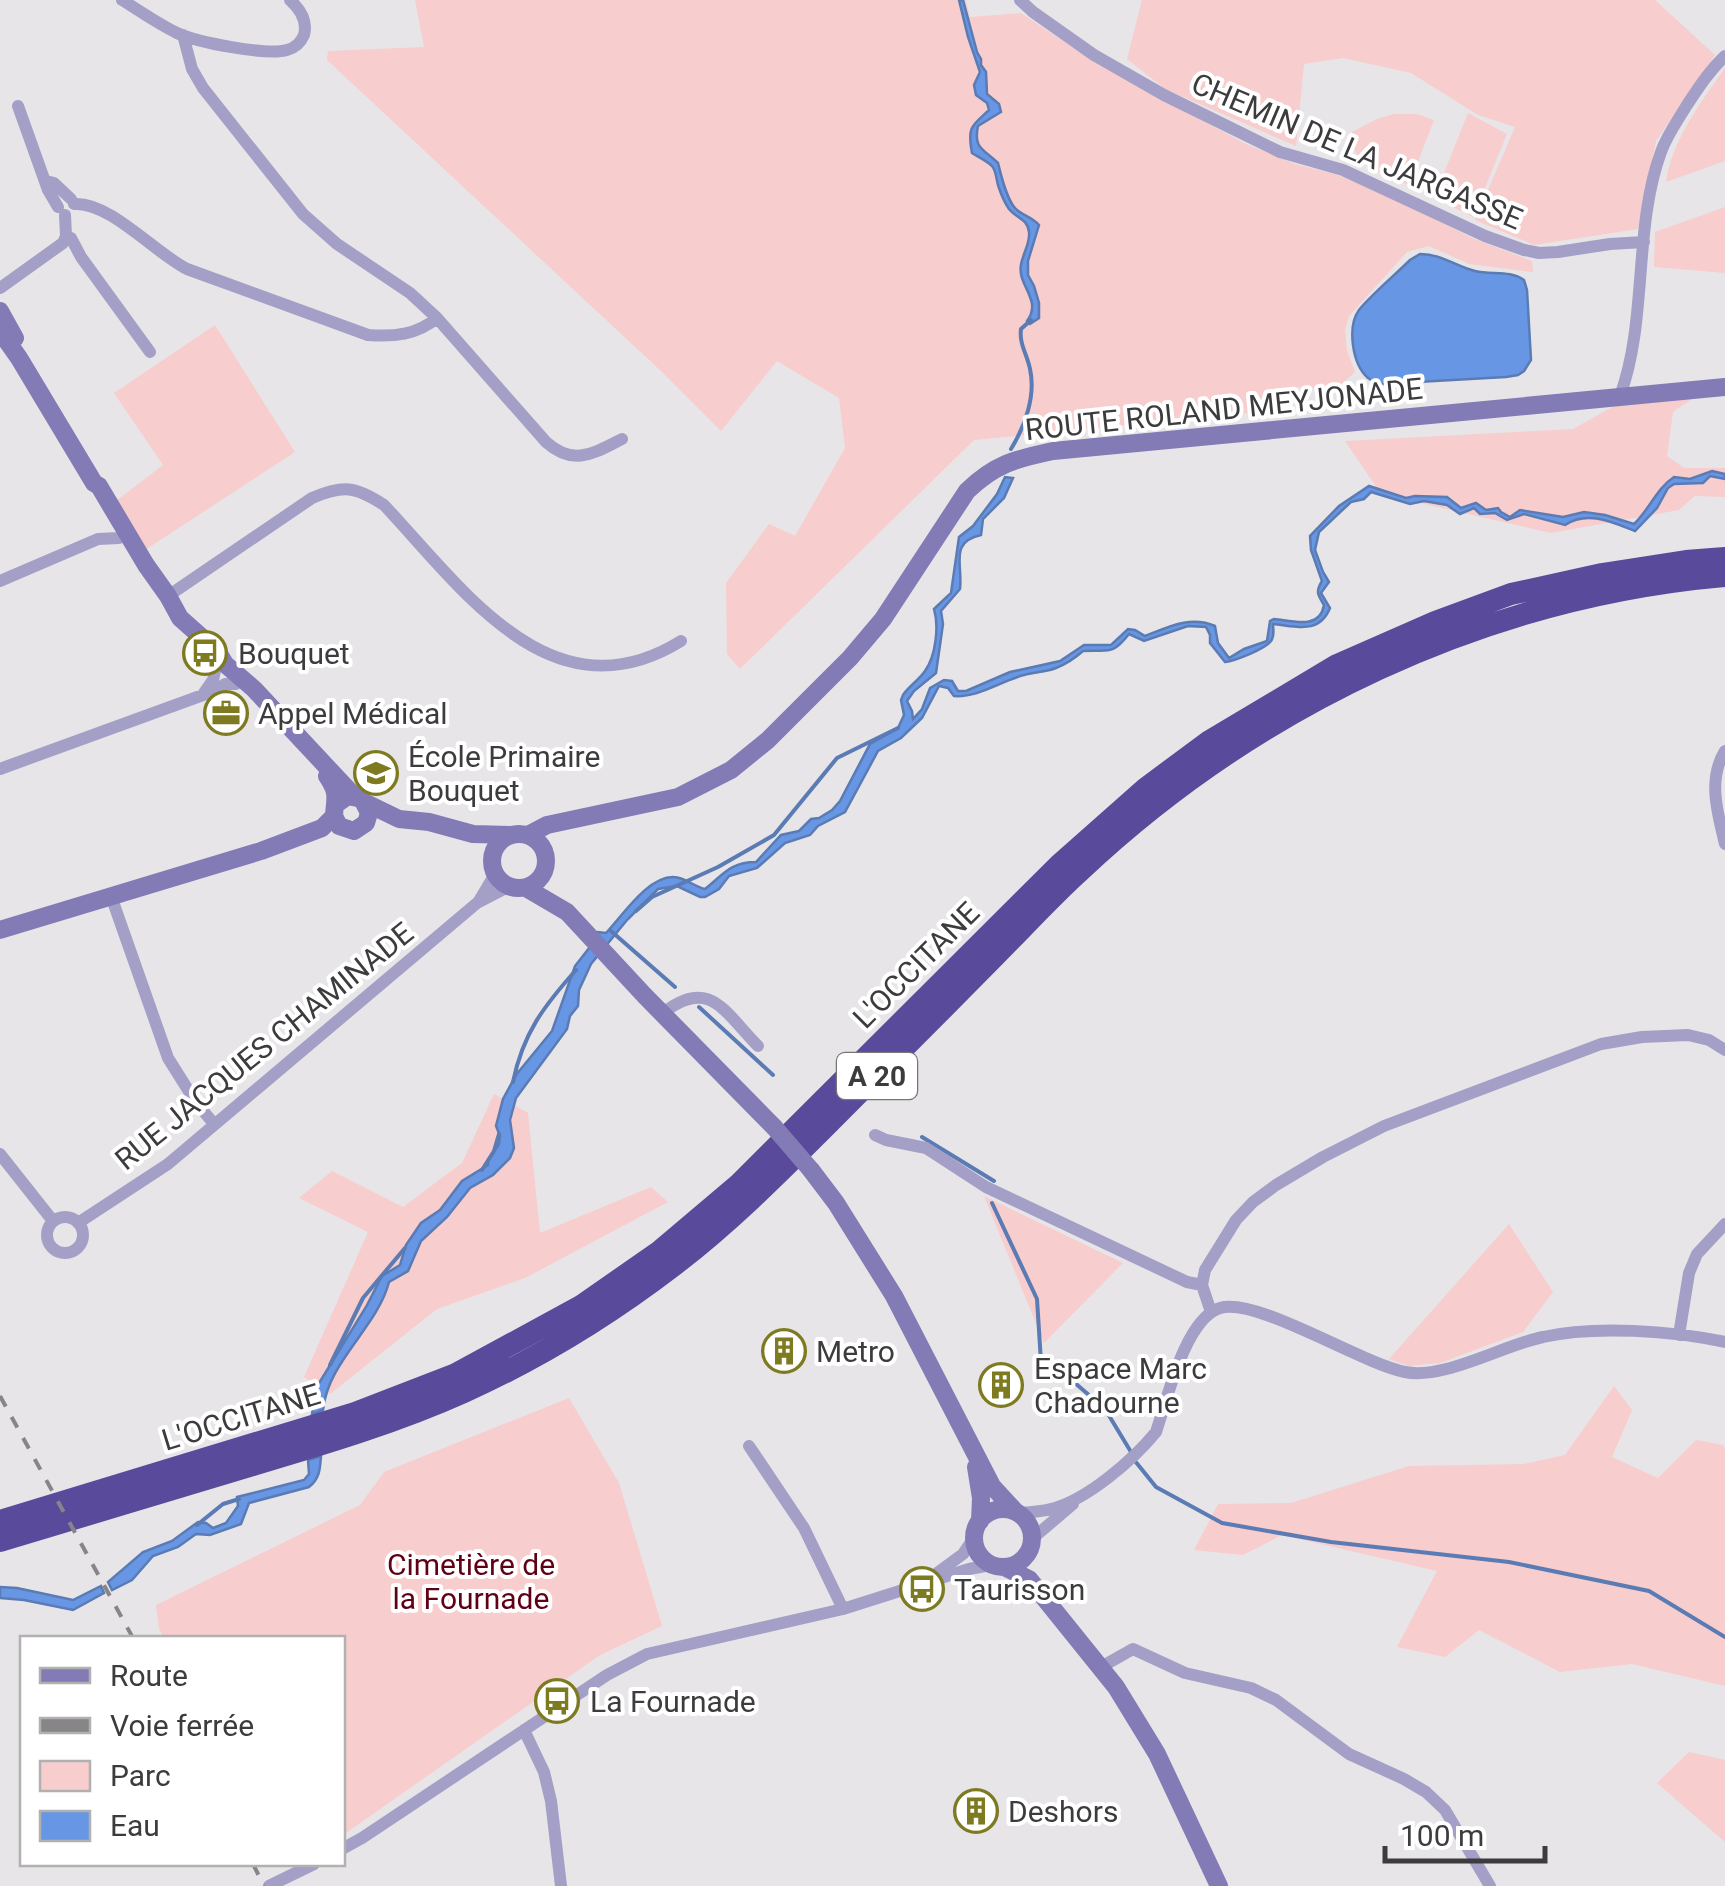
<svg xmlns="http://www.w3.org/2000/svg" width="1725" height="1886" font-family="Roboto,sans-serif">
  <rect width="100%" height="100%" fill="#e8e5e8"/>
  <path fill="#f7cdcd" d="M415 0H966L970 17 1021 13 1096 63 1246 144 1295 164 1334 174 1382 191 1472 238 1532 261 1533 272 1469 264 1429 246 1407 252 1349 316 1345 330 1347 351 1355 372 1337 388 1291 387 1258 412 974 440 740 669 727 654 726 583 769 524 795 536 845 448 839 398 777 361 721 431 662 372 327 60 328 51 424 47Z
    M1142 0H1655L1715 55 1656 141 1638 229 1534 245 1475 220 1515 127 1478 115 1411 73 1343 58 1304 64 1296 146 1165 89 1127 59Z
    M1725 68V161L1666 182C1672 140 1701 102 1725 68Z
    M1468 113 1507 134 1473 217 1434 198Z
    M1394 114H1417L1434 120 1409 185C1385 174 1347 164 1352 132L1377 119Z
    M1725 207V273L1654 267 1655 232Z
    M215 325 295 452 145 550 116 501 163 465 114 393Z
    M1693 398 1673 412 1667 456 1684 468H1725V497L1695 496 1679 510 1551 533 1381 494 1345 441 1573 429 1614 406Z
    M494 1094 528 1113 540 1233 651 1187 668 1202 525 1278 437 1309 330 1394 304 1377 368 1232 299 1198 332 1171 403 1207 462 1163Z
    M984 1196 1123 1263 1044 1343Z
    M1509 1224 1553 1292 1523 1332 1440 1363 1409 1366 1389 1359Z
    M1614 1386 1632 1410 1612 1457 1658 1478 1696 1440 1723 1445 1725 1449V1686L1632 1664 1560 1672 1479 1630 1445 1657 1397 1647 1437 1571 1282 1535 1243 1555 1194 1550 1218 1504 1291 1503 1409 1466 1524 1464 1565 1455Z
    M569 1398 619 1483 662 1626 600 1655 343 1835 342 1638H164L159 1629 156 1605 360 1505 384 1472Z
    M1689 1752 1725 1760V1842L1657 1783Z"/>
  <path fill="#6796e5" stroke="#5a7bb3" stroke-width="2.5" d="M959 0H963L977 52 981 59V65L986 72 987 94 999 104 1001 112 978 126C973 149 984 149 998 163 1001 175 1007 202 1017 210 1024 216 1032 217 1039 225L1028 261V275L1034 286 1039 303V318L1030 324 1027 321C1039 305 1027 293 1022 278 1016 261 1031 247 1029 232 1028 219 1016 218 1009 209 1005 203 1001 194 999 188 996 181 997 172 992 166 987 161 978 157 972 153 967 126 972 126 989 110L987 103 976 95 974 85 980 72 968 37Z
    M1420 254C1442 254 1455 266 1475 271 1492 275 1510 270 1524 280L1527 290 1531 360 1524 371 1518 375 1506 377 1382 384C1376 382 1373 382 1368 378 1352 364 1347 327 1359 310 1370 296 1396 274 1410 260Z
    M1712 471 1725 474V479L1710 476 1703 483 1674 484 1668 488 1657 508 1635 531C1612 522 1587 510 1565 525L1524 514 1507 520 1495 513 1480 514 1474 508 1460 514 1447 505 1424 501 1410 504 1371 492 1364 499 1351 502 1319 532 1315 550 1323 572 1329 582 1321 593 1330 608C1319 635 1296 626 1273 624 1273 630 1275 635 1271 641 1265 649 1235 661 1225 662L1210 643V635L1206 627 1188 626 1144 641 1129 634C1111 657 1108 649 1083 651 1074 659 1066 664 1056 668 1046 672 1034 672 1024 675 1001 681 978 698 954 696L948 688 939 686 922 718 901 738 878 751 845 812 818 826 810 835 785 843 757 868 729 876 719 889 705 897H700L677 886 658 889 627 920 591 964 579 990 578 1006 570 1016 567 1029 516 1098 510 1120 514 1148 510 1158 493 1175 470 1188 447 1217 421 1241 408 1271 389 1282C377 1328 328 1361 323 1410L312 1414 316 1388 366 1307 382 1276 400 1265 406 1245 421 1223 440 1210 462 1181 488 1165V1160L499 1144 500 1136 496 1126 503 1099 516 1075 552 1031 575 966 593 943 598 932 606 933C623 915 648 876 674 877 684 877 695 887 705 889 723 875 730 862 756 862L781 835 799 831 811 819 819 818 832 810 840 801 870 744 898 728 904 715 901 700 903 695C909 686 919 680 925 671 936 656 939 626 934 609L951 593 959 537 973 526 997 494 1005 477 1013 478 1004 498 983 519 981 535C949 542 963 564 960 589L941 611 943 624 936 673 914 691 907 701 912 711 913 719 922 709 930 688 944 680 952 681 958 691H966L1010 672 1060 661 1084 645H1111L1128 629 1135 630 1145 636C1168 627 1191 615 1215 626L1218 643 1229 658 1244 649 1267 641 1270 621 1274 619C1293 621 1320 630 1324 605 1318 595 1315 592 1322 581L1311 550 1310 536 1339 506 1369 486 1406 498 1415 496 1447 497 1461 508 1476 503 1486 510 1498 508 1501 512 1510 517 1520 510 1563 517 1584 512 1605 515 1634 524C1649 510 1657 488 1674 477L1690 479Z
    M321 1456C320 1468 320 1479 309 1487L249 1503 241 1524 210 1535 196 1534 178 1547 153 1556 132 1580 112 1590 108 1582 143 1552 172 1541 198 1522 206 1523 213 1528 226 1523 238 1506 237 1497 304 1480 309 1474 308 1460Z
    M101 1586 104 1593 73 1610 24 1600 0 1598V1587L17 1588 73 1600Z"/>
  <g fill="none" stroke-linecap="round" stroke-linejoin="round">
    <path stroke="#5a7bb3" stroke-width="4" d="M1011 449C1025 426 1036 396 1030 369 1027 354 1019 344 1021 329L1031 320
      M636 911 652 897 718 867 774 835 837 758 898 728
      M611 931 675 987
      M699 1007 773 1075
      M513 1082C523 1033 544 1006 576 970
      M922 1137 994 1181
      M482 1170 494 1151 499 1134
      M992 1203 1037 1299 1041 1362 1048 1372 1075 1383 1105 1409 1131 1452
      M330 1365 363 1298 405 1248
      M1135 1461 1156 1487 1222 1523 1331 1542 1509 1562 1649 1591 1725 1637
      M197 1525 223 1504 239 1499"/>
    <path stroke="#a39fc7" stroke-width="12" d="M122 0C140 11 158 24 177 33 196 42 267 56 287 50 295 48 301 42 304 35 308 20 300 9 290 0
      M1020 0 1033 12 1094 55 1164 95 1280 152 1343 170 1485 236 1524 250 1539 253 1558 252 1610 244 1644 242
      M183 35 192 69 203 88 303 214 337 244 410 293 437 318 546 442C574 467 594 453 622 439
      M18 106 48 190 58 207
      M46 181 54 183 71 199
      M74 204C109 201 155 253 187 269L368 335C393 337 417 335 437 318
      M66 236 71 238 81 257 150 352
      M0 288 63 243 66 236 65 215
      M1620 396C1648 320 1633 228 1661 152 1667 135 1678 120 1687 105 1699 87 1710 70 1725 56
      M0 581 98 539 119 538 127 533
      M168 596 312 498C343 485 355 486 384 505 462 588 552 721 681 641
      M204 693 213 680 216 666
      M1725 751C1707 780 1718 814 1725 844
      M0 769 214 691 225 684H236
      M111 896 168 1058 195 1101 214 1124
      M479 901 495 874
      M663 1013C710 976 725 1013 758 1046
      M875 1135 886 1140 926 1148 986 1187 1187 1282 1202 1285
      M0 1154 53 1221
      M47 1235a18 18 0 1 1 36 0a18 18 0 1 1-36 0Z
      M78 1223 168 1164 477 903 504 889H519
      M1211 1312 1202 1285 1205 1270 1236 1220 1253 1202 1276 1185 1323 1157 1384 1126 1601 1044 1642 1037 1688 1035 1709 1040 1725 1050
      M1679 1335 1689 1273 1697 1254 1725 1224
      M749 1446 804 1528 843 1609
      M1018 1513C1029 1512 1041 1512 1051 1509 1087 1500 1133 1460 1156 1432 1167 1400 1185 1319 1220 1308 1257 1297 1360 1363 1405 1372 1444 1380 1503 1345 1543 1337 1595 1325 1673 1331 1725 1342
      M1033 1538 1073 1504
      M933 1576 963 1554 974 1538
      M1101 1667 1133 1649 1185 1673 1251 1688 1276 1700 1349 1754 1404 1779 1426 1792 1445 1810 1490 1886
      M524 1730 544 1772 551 1801 561 1886
      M342 1849 362 1838 607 1675 647 1654 843 1609 969 1569 991 1565
      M269 1886 314 1864"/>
    <path stroke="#837bb5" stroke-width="18" d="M0 311 15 338
      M0 331 19 358 94 483 99 486 146 565 168 596 180 618 207 642 213 644 225 664 254 689 354 796
      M327 776C339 794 335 797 334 816L339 826 354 831 366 823 369 813 362 799 348 796 338 803
      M366 803 399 819 429 822 473 834 510 835
      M492 861a27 27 0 1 1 54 0a27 27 0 1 1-54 0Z
      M528 835 547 825 678 797 731 770 768 740 850 658 883 619 967 491C995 464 1015 459 1053 451L1725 387
      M526 888 567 912 645 996 774 1127
      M0 930 261 851 322 828 334 816
      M811 1170 836 1203 894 1296 992 1486 1016 1512
      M976 1467 981 1498 980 1521
      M974 1538a29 29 0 1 1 58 0a29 29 0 1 1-58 0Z
      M1006 1568 1029 1579 1116 1687 1157 1754 1219 1886"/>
    <path stroke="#5a4a9b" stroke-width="22" d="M0 1521 355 1413 456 1374 581 1306 660 1251 738 1185 1059 865 1146 788 1208 742 1337 665 1435 622 1511 594 1602 574 1686 561 1725 558
      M0 1541C81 1517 162 1492 243 1468 317 1446 393 1424 464 1392 537 1359 609 1315 673 1266 727 1225 775 1177 823 1129 880 1072 938 1014 995 956 1023 928 1051 897 1081 870 1257 705 1484 597 1725 576"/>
    <path stroke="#878587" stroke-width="4" stroke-dasharray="12 12" stroke-linecap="butt" d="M0 1396 133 1638
      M253 1864 264 1886"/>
    <path stroke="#837bb5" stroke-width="18" d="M774 1127 811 1170"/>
  </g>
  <defs>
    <g id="bus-ring" transform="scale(2.25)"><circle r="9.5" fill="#fff" stroke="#7d7a20" stroke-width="1.5"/><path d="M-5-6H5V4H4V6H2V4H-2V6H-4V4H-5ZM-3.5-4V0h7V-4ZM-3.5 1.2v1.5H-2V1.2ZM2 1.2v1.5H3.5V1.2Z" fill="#7d7a20"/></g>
    <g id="office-ring" transform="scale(2.25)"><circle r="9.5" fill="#fff" stroke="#7d7a20" stroke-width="1.5"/><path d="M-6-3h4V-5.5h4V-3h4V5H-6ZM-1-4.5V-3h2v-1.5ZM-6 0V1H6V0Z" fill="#7d7a20"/></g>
    <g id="school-ring" transform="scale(2.25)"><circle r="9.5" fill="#fff" stroke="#7d7a20" stroke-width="1.5"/><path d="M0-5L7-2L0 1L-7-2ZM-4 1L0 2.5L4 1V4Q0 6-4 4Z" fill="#7d7a20"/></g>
    <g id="building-ring" transform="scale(2.25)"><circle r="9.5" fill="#fff" stroke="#7d7a20" stroke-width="1.5"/><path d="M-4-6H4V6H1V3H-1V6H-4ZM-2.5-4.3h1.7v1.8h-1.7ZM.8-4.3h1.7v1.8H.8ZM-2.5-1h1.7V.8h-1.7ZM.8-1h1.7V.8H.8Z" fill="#7d7a20"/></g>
  </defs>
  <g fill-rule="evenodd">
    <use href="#bus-ring" x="205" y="653"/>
    <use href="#office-ring" x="226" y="713"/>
    <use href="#school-ring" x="376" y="773"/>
    <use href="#building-ring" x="784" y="1351"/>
    <use href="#building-ring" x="1001" y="1385"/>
    <use href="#bus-ring" x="922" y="1589"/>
    <use href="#bus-ring" x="557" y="1701"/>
    <use href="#building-ring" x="976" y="1811"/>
  </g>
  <g text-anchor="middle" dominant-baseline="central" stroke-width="8" stroke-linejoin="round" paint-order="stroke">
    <rect fill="#fff" stroke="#767677" stroke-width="2.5" x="837" y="1053" width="80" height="46" rx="8"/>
    <g font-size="28" font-weight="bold" fill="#3c3b3d">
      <text x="877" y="1076">A 20</text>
    </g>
    <g font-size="30" fill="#3c3b3d" stroke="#fff">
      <text transform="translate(1357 151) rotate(23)">CHEMIN DE LA JARGASSE</text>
      <text transform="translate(1224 409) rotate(-6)">ROUTE ROLAND MEYJONADE</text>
      <text transform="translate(916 965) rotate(-45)">L'OCCITANE</text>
      <text transform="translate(264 1046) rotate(-39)">RUE JACQUES CHAMINADE</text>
      <text transform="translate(241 1417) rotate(-17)">L'OCCITANE</text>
    </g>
    <g font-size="30" fill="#3c3b3d" stroke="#fff" text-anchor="start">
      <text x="238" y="653">Bouquet</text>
      <text x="258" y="713">Appel Médical</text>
      <text x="408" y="756">École Primaire<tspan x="408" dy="34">Bouquet</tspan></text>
      <text x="816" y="1351">Metro</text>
      <text x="1034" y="1368">Espace Marc<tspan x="1034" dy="34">Chadourne</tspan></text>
      <text x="954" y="1589">Taurisson</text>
      <text x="590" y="1701">La Fournade</text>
      <text x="1008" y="1811">Deshors</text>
    </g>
    <g font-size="30" fill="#600015" stroke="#fff">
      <text x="471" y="1564">Cimetière de<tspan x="471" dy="34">la Fournade</tspan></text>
    </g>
  </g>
  <rect x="20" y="1636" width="325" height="230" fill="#ffffff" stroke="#b1b1b1" stroke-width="2.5"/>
  <rect x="40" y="1668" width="50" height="15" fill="#837bb5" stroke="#b1b1b1" stroke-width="2.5"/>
  <text x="110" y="1686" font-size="30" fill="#3c3b3d">Route</text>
  <rect x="40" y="1718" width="50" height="15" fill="#878587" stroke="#b1b1b1" stroke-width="2.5"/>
  <text x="110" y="1736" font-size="30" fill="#3c3b3d">Voie ferrée</text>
  <rect x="40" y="1761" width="50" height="30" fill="#f7cdcd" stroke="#b1b1b1" stroke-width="2.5"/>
  <text x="110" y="1786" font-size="30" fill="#3c3b3d">Parc</text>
  <rect x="40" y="1811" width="50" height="30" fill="#6796e5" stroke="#b1b1b1" stroke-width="2.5"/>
  <text x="110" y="1836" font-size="30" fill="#3c3b3d">Eau</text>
  <path d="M1385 1846v15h160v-15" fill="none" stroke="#3c3b3d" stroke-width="5"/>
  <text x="1400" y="1846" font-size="30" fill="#3c3b3d" stroke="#ffffff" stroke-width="8" paint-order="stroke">100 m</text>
</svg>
